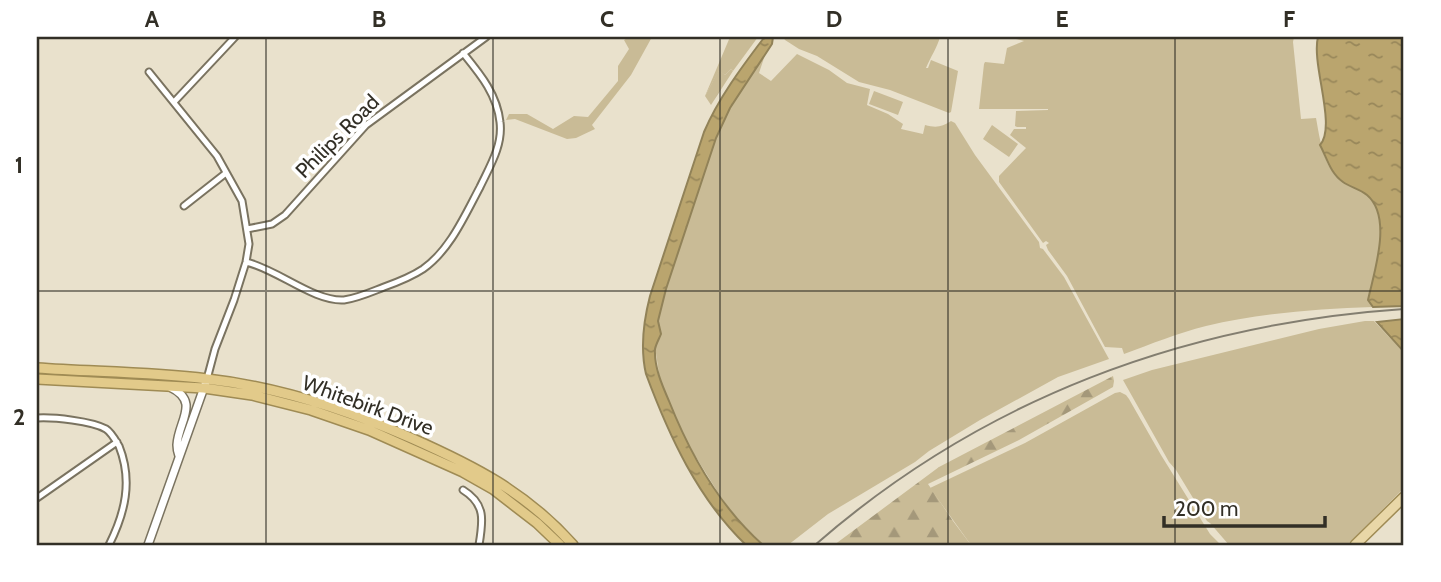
<svg xmlns="http://www.w3.org/2000/svg" width="1441" height="582" font-family="Cabin,sans-serif">
  <defs>
    <pattern id="forest-firs" width="22" height="20" patternUnits="userSpaceOnUse" patternTransform="scale(1.75)"><rect width="22" height="20" fill="#c9bb96"/><path d="M5 1l3.5 6h-7zM16 11l3.5 6h-7z" fill="#a4987a"/></pattern>
    <pattern id="water-ripples" width="26" height="14" patternUnits="userSpaceOnUse" patternTransform="scale(1.75)"><rect width="26" height="14" fill="#baa56e"/><path d="M2 4q2-2 4 0t4 0M15 11q2-2 4 0t4 0" fill="none" stroke="#98875a"/></pattern>
  </defs>
  <rect width="100%" height="100%" fill="#e9e1cc"/>
  <path fill="#c9bb96" d="M629 37H652L631 75 592 125 595 129 576 138 567 139 515 119 506 120 509 114H527L553 129 574 116 588 117 618 81V66L629 49 624 40Z
    M730 37H758L733 71 731 69 725 75 719 71 705 96Z
    M783 37H940C937 48 931 56 926 68H928L931 60 958 71 951 112 949 113 890 90 859 82 817 56 799 49 785 40Z
    M1008 37H1294L1293 42 1301 119 1316 118C1320 139 1323 168 1343 182 1352 188 1364 189 1371 199 1391 225 1375 271 1368 300L1373 307C1317 309 1261 313 1206 326 1178 333 1151 344 1124 354L1122 348 1105 347 1067 276 1048 250 1046 245 1049 243 1046 241 1043 243 999 182V176L1026 148 1010 135 1014 129H1026V127H1017L1015 126 1016 111 1048 110V109H979L984 64 985 62 1004 64 1007 48 1024 41Z
    M797 54 829 70 847 83 870 89 867 105 888 114 903 124 901 129 923 134 925 125C936 128 942 127 951 121L955 123 975 155 1039 242 1040 248 1043 249 1064 277 1109 359 1058 377 980 420 929 451 915 462 828 514 788 545H764L746 528 729 508 717 491 694 454 680 428 660 381 655 346 659 340 658 321 666 289 716 138 730 108 765 55 759 73 771 81Z
    M874 91 903 102 898 115 869 104Z
    M992 125 1018 144 1009 157 983 139Z
    M1365 321H1374L1404 353V485L1403 489 1347 545H1229L1210 523 1207 521 1176 470 1169 462 1123 380 1152 370 1319 329Z
    M1120 392 1126 395 1129 399 1161 455 1210 534 1221 545H971L930 488 1025 443 1115 393Z"/>
  <path fill="url(#forest-firs)" d="M731 69 733 71 711 105 705 96 719 70 725 75Z
    M1113 376 1114 381 1113 387 1019 440 928 484 953 521 971 545H834L939 467Z"/>
  <path fill="url(#water-ripples)" stroke="#918258" stroke-width="2" d="M767 37H773L772 44 730 108 716 138 666 289 658 321 661 334C659 339 656 344 655 349 654 367 662 385 669 401 690 454 720 507 763 545H746C698 499 669 436 646 374 640 348 643 323 650 296L704 132C718 99 741 68 763 39Z
    M1318 37H1404V306L1373 307 1368 300C1374 272 1393 217 1367 195 1360 189 1350 187 1343 182 1330 173 1327 158 1320 145 1337 126 1311 64 1318 37Z
    M1404 319V352L1377 322Z"/>
  <g fill="none" stroke-linecap="round" stroke-linejoin="round">
    <path stroke="#918258" stroke-width="2" d="M1401 545 1404 542"/>
    <g stroke="#7a7360" stroke-width="9">
      <path id="minor" d="M149 72 217 156 242 201 249 244 246 262 234 300 215 349 207 379
        M174 102 235 37
        M184 206 226 173
        M247 229 272 224 285 215 366 125 486 37
        M246 262C277 269 314 302 344 300 358 298 371 292 384 287 398 282 411 277 423 269 450 250 465 215 480 187 490 166 503 145 500 122 497 94 480 74 463 53
        M37 418C53 417 92 421 106 429 111 432 116 441 119 446 133 481 125 513 109 545
        M463 490C486 504 483 521 479 545
        M37 498 117 442"/>
    </g>
    <g stroke="#7a7360" stroke-width="10">
      <path id="tertiary" d="M170 387C201 402 178 421 177 445 177 449 178 453 179 456
        M148 545 207 379"/>
    </g>
    <g stroke="#9f8b54" stroke-width="12">
      <path id="primary" d="M1355 545 1404 497"/>
    </g>
    <g stroke="#9f8b54" stroke-width="12">
      <path id="trunk" d="M37 368C93 372 150 372 207 379 278 387 346 409 411 438 474 466 526 492 573 545
        M37 379 204 388 252 395 311 410 369 430 463 472 493 489 537 523 560 545"/>
    </g>
    <use href="#minor" stroke="#fff" stroke-width="5"/>
    <use href="#tertiary" stroke="#fff" stroke-width="7"/>
    <use href="#primary" stroke="#e9d7a7" stroke-width="9"/>
    <use href="#trunk" stroke="#e2ca8a" stroke-width="9"/>
    <path stroke="#837e70" stroke-width="2" d="M815 545C982 399 1184 324 1404 309"/>
  </g>
  <path fill="none" stroke="#322f26" stroke-width="2" stroke-opacity="0.55" d="M266 37V545M493 37V545M720 37V545M948 37V545M1175 37V545M37 291H1404"/>
  <g text-anchor="middle" dominant-baseline="central" stroke-width="7" stroke-linejoin="round" paint-order="stroke">
    <g font-size="21" fill="#322f26" stroke="#fff">
      <text transform="translate(337 136) rotate(-45)">Philips Road</text>
      <text transform="translate(368 405) rotate(20)">Whitebirk Drive</text>
    </g>
  </g>
  <rect width="1441" height="582" fill="none" stroke="#ffffff" stroke-width="77"/>
  <path d="M1164 516v10h161v-10" fill="none" stroke="#322f26" stroke-width="3.5"/>
  <text x="1175" y="516" font-size="21" fill="#322f26" stroke="#ffffff" stroke-width="5" paint-order="stroke">200 m</text>
  <rect x="38" y="38" width="1364" height="506" fill="none" stroke="#322f26" stroke-width="2.5"/>
  <g font-size="23" text-anchor="middle" font-weight="bold" fill="#322f26">
    <text x="152" y="27">A</text>
    <text x="379" y="27">B</text>
    <text x="607" y="27">C</text>
    <text x="834" y="27">D</text>
    <text x="1062" y="27">E</text>
    <text x="1289" y="27">F</text>
    <text x="19" y="173">1</text>
    <text x="19" y="425">2</text>
  </g>
</svg>
